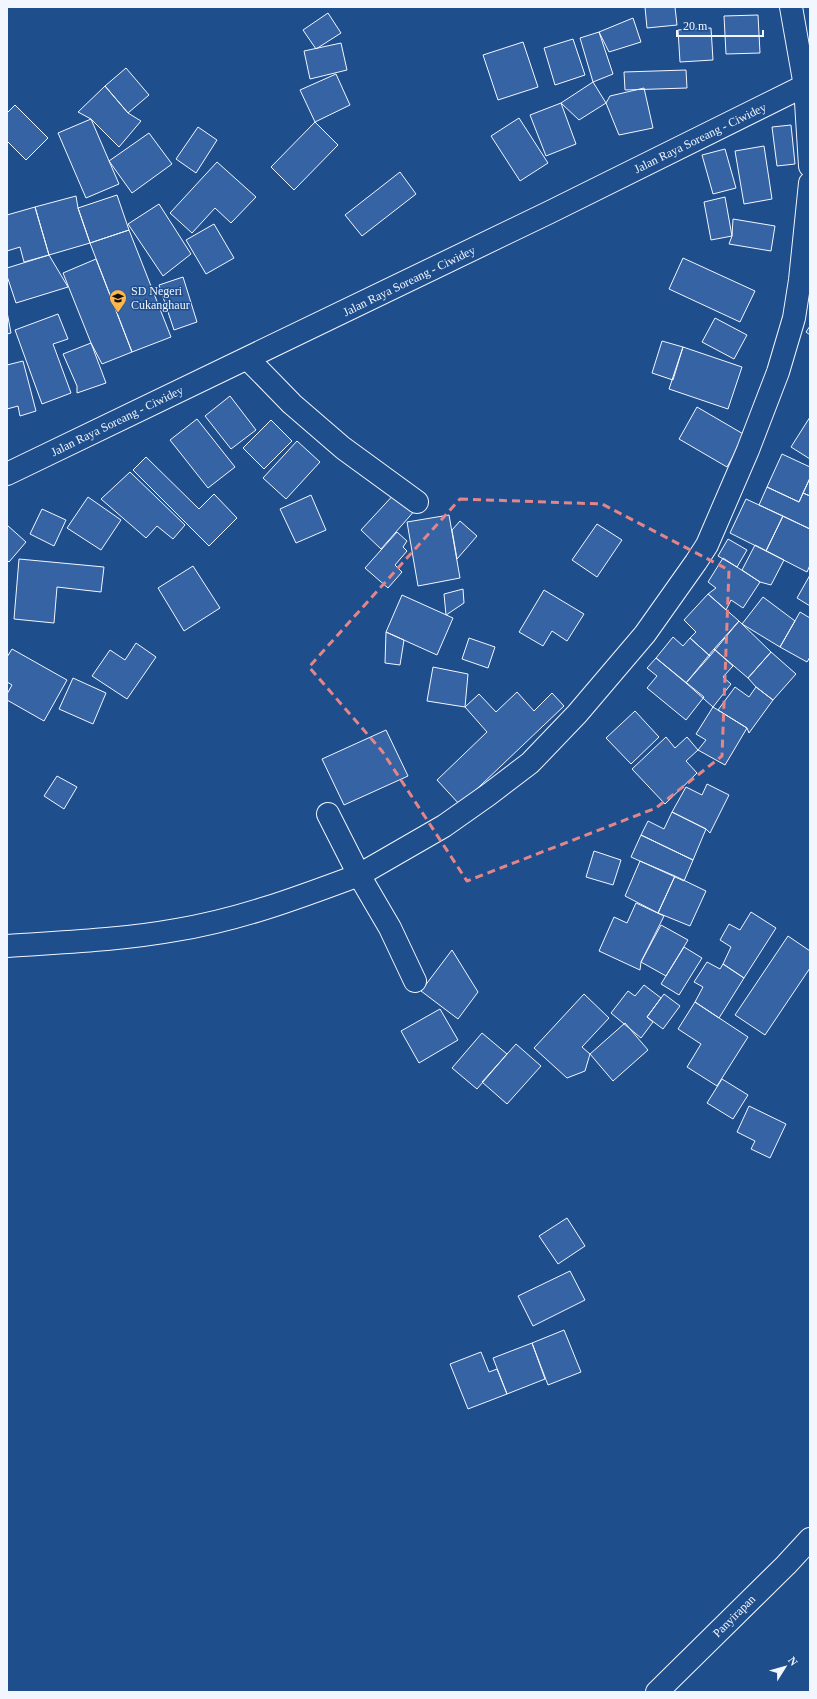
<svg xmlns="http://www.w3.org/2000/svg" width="817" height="1699" font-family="Georgia,serif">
  <rect width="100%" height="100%" fill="#1f4e8c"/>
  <path fill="#3563a3" stroke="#f2f6ff" d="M645 7H675L677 25 647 28Z
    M328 13 341 33 316 49 303 30Z
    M758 15 760 53 726 54 724 16Z
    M633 18 641 42 609 52 599 32Z
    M711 28 713 60 680 62 678 30Z
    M599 32 613 74 593 82 580 38Z
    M573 39 585 75 555 85 544 48Z
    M523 42 538 87 498 100 483 55Z
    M341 43 347 70 310 79 304 51Z
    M126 68 149 95 128 113 105 86Z
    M686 70 687 88 625 90 624 72Z
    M336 74 350 105 315 122 300 90Z
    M593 82 606 103 579 120 561 103Z
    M105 86 128 113 141 121 119 147 91 119 78 112Z
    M644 88 653 128 619 135 606 103 610 96Z
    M561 103 576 144 546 156 530 115Z
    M15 105 48 138 26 160 7 141V113Z
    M519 118 548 163 520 181 491 136Z
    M91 119 119 184 86 198 58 133Z
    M315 122 338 145 294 190 271 167Z
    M791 125 795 164 777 166 772 127Z
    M198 127 217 140 196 173 176 159Z
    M149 133 172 164 132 193 109 161Z
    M764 146 772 199 744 204 735 151Z
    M725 149 736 188 713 194 702 155Z
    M217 162 256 197 231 223 215 208 192 233 170 213Z
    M400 172 416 194 362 236 345 215Z
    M117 195 129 230 90 243 78 208Z
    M76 196 78 208 90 243 49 255 35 207Z
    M725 197 732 236 711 240 704 202Z
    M159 204 191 254 163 276 128 224Z
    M35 207 49 255 24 262 20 247 7 251V215Z
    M733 219 775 226 771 251 729 244 732 236Z
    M214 224 234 258 206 274 186 240Z
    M129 230 171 337 132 352 90 243Z
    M49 255 68 287 16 303 7 276V268Z
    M683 258 755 291 740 322 669 289Z
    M96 259 132 352 102 364 91 343 63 273Z
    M183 277 197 322 174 330 159 285Z
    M7 312 11 333 7 334Z
    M58 314 68 339 53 344 71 393 42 404 15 330Z
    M715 318 747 335 734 359 702 342Z
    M810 326V335L806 332Z
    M662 341 683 347 673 380 652 373Z
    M91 343 106 383 77 393V386L63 354Z
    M683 347 742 367 728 409 669 389Z
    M23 361 36 411 20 416 18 406 7 409V365Z
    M230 396 256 430 231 449 205 416Z
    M697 407 745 435 727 467 679 439Z
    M810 417V459L791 447Z
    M197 419 235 467 208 488 170 440Z
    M271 420 292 441 264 469 243 448Z
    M297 441 320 462 286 499 263 478Z
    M782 454 810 467V478L799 502 767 487Z
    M146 457 199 509 214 494 237 518 209 546 133 470Z
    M130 472 185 525 173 539 157 526 146 538 101 499Z
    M810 478V496L803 493Z
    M767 487 799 502 803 493 810 496V529L759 505Z
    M397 491 416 509 381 549 361 530Z
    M311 495 326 530 296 543 280 509Z
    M88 497 121 520 101 550 67 528Z
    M746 499 783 516 766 551 730 533Z
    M42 509 66 520 54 546 30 534Z
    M449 515 460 578 418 586 407 522Z
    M783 516 810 529V565L807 572 766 551Z
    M460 521 477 536 457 559 452 530Z
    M597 524 622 540 597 577 572 560Z
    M7 525 26 542 9 562 7 560Z
    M397 532 407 541 403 547 407 551 395 565 402 572 388 588 365 568Z
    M728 539 747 550 737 567 718 556Z
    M755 545 784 560 771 585 760 582 742 570Z
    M723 558 760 582 743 608 731 600 726 610 708 594 716 588 708 582Z
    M19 559 104 567 101 592 57 587 54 623 14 619Z
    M193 566 220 608 184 631 158 588Z
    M810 575V606L797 598Z
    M463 589 464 603 446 615 444 594Z
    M544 590 584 614 567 641 552 631 543 646 519 632Z
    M708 594 739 621 710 656 690 638 696 632 684 620Z
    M402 595 453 618 437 655 386 632Z
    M763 597 795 621 780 647 742 624Z
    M800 612 810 618V657L807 662 780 647Z
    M739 621 771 652 748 678 714 649Z
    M386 632 404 640 400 665 385 663Z
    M673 637 683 646 690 638 710 656 686 683 656 658Z
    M469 638 495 647 488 668 462 659Z
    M136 643 156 657 127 699 92 676 110 650 125 660Z
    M12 649 67 680 44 721 7 700V694L12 685 7 682V657Z
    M714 649 733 666 723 677 731 684 713 707 686 683Z
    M771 652 796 674 773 700 756 687 748 678Z
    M656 658 704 697 686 720 647 688 657 676 647 668Z
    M433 667 468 674 465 707 427 701Z
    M73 678 106 693 93 724 59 709Z
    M735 687 749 697 756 687 773 700 749 733 747 728 718 710Z
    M517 692 534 711 552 693 564 706 460 805 437 780 487 732 465 707 479 694 496 712Z
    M713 707 747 728 725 765 698 750 706 740 696 734Z
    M635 711 659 737 631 764 606 738Z
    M386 730 408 776 344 805 322 759Z
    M666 737 675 748 687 737 698 750 686 761 697 773 665 804 632 769Z
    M57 776 77 787 64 809 44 796Z
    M707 784 729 795 710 833 706 829 672 812 686 787 702 795Z
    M672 812 706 829 693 860 641 835 648 821 664 829Z
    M641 835 693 860 684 881 631 857Z
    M594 851 621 860 613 885 586 877Z
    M640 861 675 876 658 913 625 896Z
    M675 876 706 891 690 926 658 913Z
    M636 903 664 916 641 962 640 970 599 951 614 917 627 923Z
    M751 912 776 928 744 978 723 964 731 947 720 940 729 924 740 930Z
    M661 925 688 940 666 976 641 962Z
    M788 936 810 951V968L765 1035 735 1015Z
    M684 947 702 958 679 995 661 984Z
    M452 950 478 992 458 1019 421 991Z
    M707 962 720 969 723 964 744 978 719 1018 695 1002 703 987 694 982Z
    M644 985 661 998 647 1017 653 1022 641 1038 611 1013 628 991 635 996Z
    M584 994 609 1018 582 1047 590 1054 585 1071 567 1078 534 1048Z
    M664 994 680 1006 663 1029 647 1017Z
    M695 1002 748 1037 717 1086 687 1067 701 1044 678 1029Z
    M440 1009 458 1040 419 1063 401 1031Z
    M625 1023 648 1050 613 1081 590 1054Z
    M482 1033 507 1054 477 1089 452 1068Z
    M516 1044 541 1066 507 1104 482 1082Z
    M722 1079 748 1095 733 1119 707 1103Z
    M749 1106 786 1124 770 1158 751 1149 755 1141 737 1132Z
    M567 1218 585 1246 558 1264 539 1236Z
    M570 1271 585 1300 533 1326 518 1296Z
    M564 1330 581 1372 548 1385 532 1343Z
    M532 1343 545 1379 507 1394 493 1358Z
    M481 1352 489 1372 497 1369 507 1394 468 1409 450 1364Z"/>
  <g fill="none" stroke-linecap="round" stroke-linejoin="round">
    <g stroke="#f2f6ff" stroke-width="24">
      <path id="minor" d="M791 7 805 86 810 166
        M248 359 292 404 343 448 417 502
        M7 946C63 942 121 940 176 930 239 920 300 897 359 875L328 814
        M415 981 390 928 359 875 444 826 488 795 530 763 577 714 645 634 696 562 707 545 748 450 778 372 794 318 800 280 810 183
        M657 1692 786 1565 810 1539"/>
    </g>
    <g stroke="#f2f6ff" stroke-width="24">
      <path id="trunk" d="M7 474 550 212 810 83"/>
    </g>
    <use href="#minor" stroke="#1f4e8c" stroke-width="22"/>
    <use href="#trunk" stroke="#1f4e8c" stroke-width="22"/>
  </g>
  <path fill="none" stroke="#e38589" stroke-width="3" stroke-dasharray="8 5" stroke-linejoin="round" d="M460 499 602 504 729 570 722 756 656 808 467 881 382 751 309 667Z"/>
  <defs>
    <g id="school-pin" transform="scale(0.9)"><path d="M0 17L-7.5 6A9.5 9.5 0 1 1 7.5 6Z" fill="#ffb74d" stroke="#1f4e8c"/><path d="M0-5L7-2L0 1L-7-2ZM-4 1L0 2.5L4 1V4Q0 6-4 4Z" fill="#111"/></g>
  </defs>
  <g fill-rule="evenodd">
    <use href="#school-pin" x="118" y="298"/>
  </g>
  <g text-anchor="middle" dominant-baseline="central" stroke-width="3" stroke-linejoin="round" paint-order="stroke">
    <g font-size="12" fill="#f2f6ff" stroke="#1f4e8c">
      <text transform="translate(700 138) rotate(-26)">Jalan Raya Soreang - Ciwidey</text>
      <text transform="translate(409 281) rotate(-26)">Jalan Raya Soreang - Ciwidey</text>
      <text transform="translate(117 421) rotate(-26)">Jalan Raya Soreang - Ciwidey</text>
      <text transform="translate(734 1616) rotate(-45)">Panyirapan</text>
    </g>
    <g font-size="12" fill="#f2f6ff" stroke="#1f4e8c" text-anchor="start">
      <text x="131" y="291">SD Negeri<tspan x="131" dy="14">Cukanghaur</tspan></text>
    </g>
  </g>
  <rect width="817" height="1699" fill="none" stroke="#f2f6ff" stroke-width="16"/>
  <g transform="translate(785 1667) rotate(53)" stroke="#1f4e8c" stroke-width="3" paint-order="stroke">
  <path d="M0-3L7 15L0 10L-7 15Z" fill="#f2f6ff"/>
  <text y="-6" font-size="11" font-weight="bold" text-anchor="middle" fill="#f2f6ff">N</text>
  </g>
  <path d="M677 30v6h86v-6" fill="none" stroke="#f2f6ff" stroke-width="2"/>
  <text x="683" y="30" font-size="12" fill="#f2f6ff" stroke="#1f4e8c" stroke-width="3" paint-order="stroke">20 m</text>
</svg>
